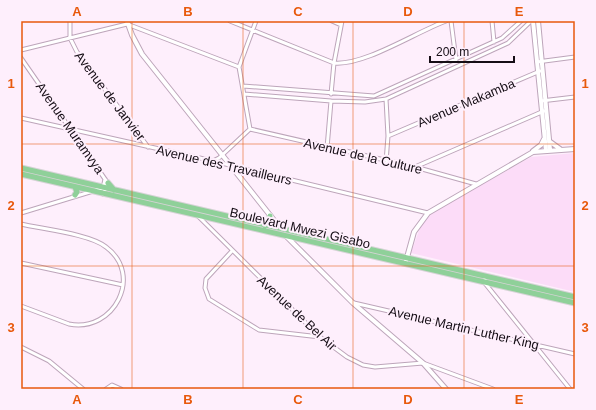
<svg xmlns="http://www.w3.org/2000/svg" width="596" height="410" font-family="Helvetica,sans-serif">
  <rect width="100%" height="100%" fill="#feeffc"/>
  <path fill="#fcdcf8" d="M575 153V292L411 253 422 222 431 213 531 157Z"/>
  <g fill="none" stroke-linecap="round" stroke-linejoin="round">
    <g stroke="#bda5ba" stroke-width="5">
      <path id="minor" d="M70 21V38L77 52 148 147
        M230 21 334 63C364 66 416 32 446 21
        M332 21 341 25
        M451 21 456 60
        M492 21 494 42
        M21 50 127 24 239 67
        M21 58 107 182V186L103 194
        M537 62 575 57
        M239 67 256 21
        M243 86 374 96 502 38 521 21
        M244 94 331 101 365 102 386 99 508 43 531 21
        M331 94 334 63 342 21
        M386 99 388 136 386 162
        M541 101 575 97
        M21 118 213 161 428 213
        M250 129 415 167 476 184
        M388 136 540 71
        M327 148 331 101
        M213 161 219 158 250 129 239 67
        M415 167 544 111
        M21 213 103 188 105 179
        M198 216 320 337 347 357 363 365 375 367 423 363 493 389
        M21 224C42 229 90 234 106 247 144 275 114 333 69 324L21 306
        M232 251 206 279 205 288 209 299 259 330 320 337
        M21 263 123 285
        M486 276 484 282 570 389
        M354 303 575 354
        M21 347 49 361 83 389
        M106 389 112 385 121 389"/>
    </g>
    <g stroke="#bda5ba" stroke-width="6">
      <path id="tertiary" d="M127 21 132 35 142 54 281 229
        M533 21 546 151
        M538 21 550 150
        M549 141 560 149
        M533 151 541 145 544 139
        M286 236 353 303 423 363 446 389
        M406 261 414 232 428 213 533 152 575 149"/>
    </g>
    <g stroke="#d5d3d5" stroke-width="7">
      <path id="primary" d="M21 168 575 297
        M21 174 575 303
        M108 183 114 190
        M75 187 77 192 75 195
        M265 226 269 223 270 216"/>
    </g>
    <use href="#minor" stroke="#fff" stroke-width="3"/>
    <use href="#tertiary" stroke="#fff" stroke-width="4"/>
    <use href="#primary" stroke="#8fd099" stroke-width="5"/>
  </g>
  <path fill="none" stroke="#e8590c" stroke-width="1" stroke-opacity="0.55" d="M132 21V389M243 21V389M353 21V389M464 21V389M21 144H575M21 266H575"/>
  <g text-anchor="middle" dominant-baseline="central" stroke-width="4" stroke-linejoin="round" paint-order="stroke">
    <g font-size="13" fill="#150d15" stroke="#feeffc">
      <text transform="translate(110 96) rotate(53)">Avenue de Janvier</text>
      <text transform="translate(466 103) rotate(-23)">Avenue Makamba</text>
      <text transform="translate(70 128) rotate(55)">Avenue Muramvya</text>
      <text transform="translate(363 156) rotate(13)">Avenue de la Culture</text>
      <text transform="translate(224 165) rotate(13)">Avenue des Travailleurs</text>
      <text transform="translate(300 228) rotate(13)">Boulevard Mwezi Gisabo</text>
      <text transform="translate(297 313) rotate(43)">Avenue de Bel Air</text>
      <text transform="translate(464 328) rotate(13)">Avenue Martin Luther King</text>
    </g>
  </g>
  <rect width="596" height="410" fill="none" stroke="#feeffc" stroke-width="44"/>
  <path d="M430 56v6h84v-6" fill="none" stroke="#150d15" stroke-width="2"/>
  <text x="436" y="56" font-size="12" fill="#150d15" stroke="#feeffc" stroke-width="3" paint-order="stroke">200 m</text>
  <rect x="22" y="22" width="552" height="366" fill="none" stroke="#e8590c" stroke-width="1.5"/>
  <g font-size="13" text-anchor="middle" font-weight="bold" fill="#e8590c">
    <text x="77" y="16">A</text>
    <text x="188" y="16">B</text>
    <text x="298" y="16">C</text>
    <text x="408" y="16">D</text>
    <text x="519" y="16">E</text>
    <text x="11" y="88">1</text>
    <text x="585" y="88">1</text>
    <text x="11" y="210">2</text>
    <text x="585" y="210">2</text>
    <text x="11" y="332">3</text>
    <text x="585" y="332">3</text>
    <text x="77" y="404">A</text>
    <text x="188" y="404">B</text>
    <text x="298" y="404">C</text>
    <text x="408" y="404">D</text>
    <text x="519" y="404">E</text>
  </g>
</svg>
